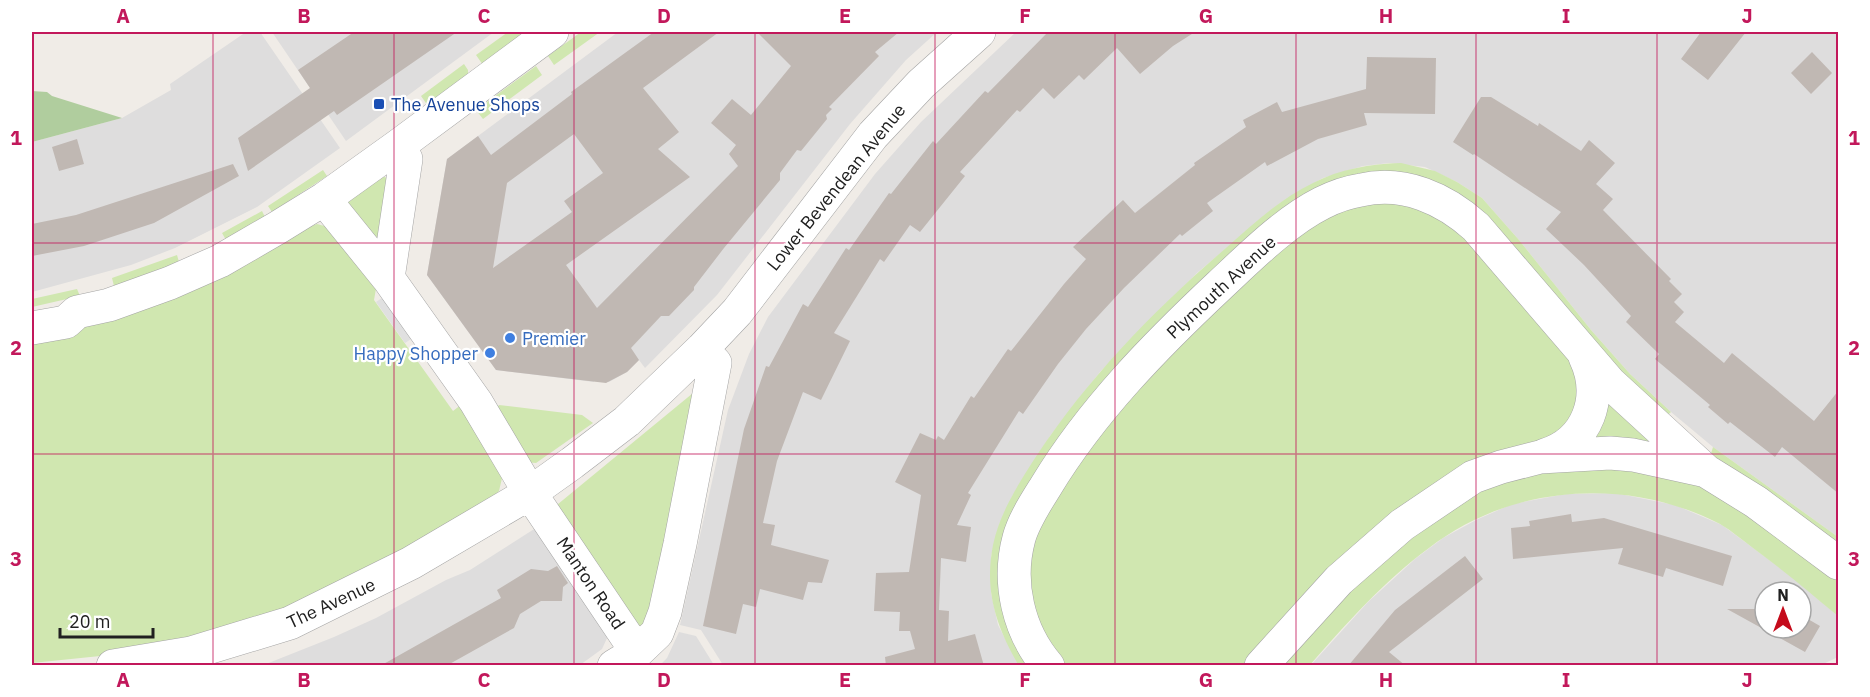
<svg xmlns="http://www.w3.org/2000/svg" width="1870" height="697" font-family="'IBM Plex Sans',sans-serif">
  <rect width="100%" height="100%" fill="#f0ece7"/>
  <path fill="#dedddd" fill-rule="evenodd" d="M246 32H260L340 148 257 207 175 248 131 265 32 292V142L122 118 171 90 170 84Z
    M272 32H494L346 141Z
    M618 32H937L906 60 850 124 717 295 645 368 639 360 627 372 609 382 594 381V382L496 370 427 275 447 159Z
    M1016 32H1838V537L1713 447 1671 412 1630 374 1591 330 1519 240 1482 198 1457 182 1425 167 1389 163 1363 166 1323 178 1280 203 1197 273 1100 372 1050 436 1013 495 999 525 991 556V593L998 625 1019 665H723L701 630 680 625 728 410 749 354 768 317 875 174 921 122Z
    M1615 493 1675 505 1722 525 1798 581 1838 616V657L1821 665 1310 666 1368 602 1415 559 1443 538 1476 520 1512 504 1566 494ZM1765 592H1801V628H1765Z
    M542 524 608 636 602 649 580 665 261 666 334 637 376 618 446 580 470 570Z
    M679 632 696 636 714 665H660L667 658Z"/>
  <path fill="#d0e7b0" d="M508 32H529L483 65 476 55Z
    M581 32H600L554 65 548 56Z
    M464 64 468 70V76L428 106 421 96Z
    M536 66 542 75 483 119 476 110Z
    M1401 163 1435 171 1457 182 1482 198 1519 240 1591 330 1630 374 1671 412 1661 421 1706 470 1713 447 1838 537V616C1810 593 1783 570 1753 548 1742 540 1732 531 1720 524 1627 476 1512 484 1429 548 1384 581 1346 624 1310 665L1019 666C996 626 984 591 993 545 1000 512 1019 483 1037 455 1089 377 1155 309 1226 248 1253 224 1280 199 1313 183 1340 169 1370 164 1401 163Z
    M323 170 327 176 272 212 268 206Z
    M382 176 387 178 378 242 345 202Z
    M262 211 265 217 226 240 222 233Z
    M317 224 328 227 377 283 374 300 453 411 462 404 503 474 499 491 487 502 326 592 238 625 110 655 32 663V336Z
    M177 255 179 262 114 286 112 278Z
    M77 289 80 296 32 307V299Z
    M704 384 646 635 625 611 552 509Z
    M499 405 582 415 593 423 536 463 525 462 493 414Z"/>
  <path fill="#b0cd9e" d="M32 91 47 92 52 96 122 118 32 142Z"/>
  <path fill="#e0e0e0" d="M385 296 414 337 405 343 376 302Z"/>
  <path fill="#c0b8b3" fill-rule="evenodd" d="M354 32H457L337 115 334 111 248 171 238 138 310 88 298 70Z
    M654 32H719L643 88 679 132 658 149 690 177 566 265 597 308 738 166 729 154 736 145 711 123 732 99 751 115 791 66 757 32H899L875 52 879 56 829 107 832 109 826 115 827 119 801 151 797 150 780 173V180L724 248 694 287V290L669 316H661L631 348 639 360 627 372 606 383 496 370 427 275 447 159 478 136 491 155 572 94 571 92ZM574 134 603 173 564 201 572 212 493 268 507 183Z
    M1048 32H1195L1173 46 1140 74 1117 48 1084 80 1079 75 1054 99 1043 88 1020 112 1017 110 960 172 965 176 920 232 910 225 884 262 880 259 834 333 850 341 821 400 803 392 777 461 763 523 775 525 771 545 829 560 822 583 808 582 803 600 760 589 756 607 743 604 736 634 703 626 744 429 766 366 769 367 803 304 808 307 846 248 849 250 889 193 891 194 933 141 936 144 985 91 988 93Z
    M1701 32H1746L1708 80 1681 59Z
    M1812 52 1832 73 1811 94 1791 73Z
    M1367 57 1436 58 1435 114 1364 113 1367 125 1318 139 1267 166 1265 162 1207 203 1213 211 1182 236 1180 234 1124 288 1086 329 1058 364 1023 414 1019 411 968 493 971 495 957 525 971 527 966 562 941 558 939 610 949 611 948 641 975 634 984 666H886L885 657 915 649 910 631H899L900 612 874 611 876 573 909 572 921 495 895 482 920 433 936 440 938 436 944 440 971 396 974 398 1008 349 1011 351 1064 284 1086 259 1073 247 1123 200 1135 213 1195 165 1194 163 1246 127 1243 120 1277 102 1282 112 1366 89Z
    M1481 97H1491L1538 126 1539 123 1581 151 1589 140 1615 163 1596 184 1613 199 1603 210 1671 279 1669 281 1682 294 1674 302 1684 312 1675 322 1724 363 1732 353 1814 421 1839 390V494L1782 447 1775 457 1730 422 1728 424 1708 407 1710 405 1655 359 1659 354 1626 322 1631 316 1584 265 1546 229 1561 212 1474 154 1473 155 1453 142Z
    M77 139 84 164 59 171 52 147Z
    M233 164 239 176 154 223 84 246 32 256V224L76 215Z
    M1571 514 1572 522 1604 518 1732 556 1723 586 1666 568 1663 577 1618 564 1623 548 1513 559 1511 528 1530 526 1529 521Z
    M1465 556 1483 579 1389 652 1406 666H1348L1395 610Z
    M557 566 568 583 563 587 562 601H541L520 614 514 628 446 666H380L501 598 497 590 531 569 548 571Z
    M1727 609H1765V628H1801V615L1820 626 1805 652Z"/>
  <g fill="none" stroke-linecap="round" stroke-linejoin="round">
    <g stroke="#a4a4a4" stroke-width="34">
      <path id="minor" d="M324 199 388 278 476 402 530 493 637 652 614 666
        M388 278 406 159 398 146
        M32 328 66 322 77 312 109 305 170 283 220 261 277 228 324 199 398 146 552 32
        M1545 455C1588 442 1604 397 1585 357
        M637 652 657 633 665 612 680 544 715 363 702 349
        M113 666 191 653 290 623 411 563 530 493 572 463 627 421 702 349 737 312 873 135 921 84 979 32
        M1048 666C1018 631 1007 582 1019 538 1024 520 1036 502 1046 486 1092 410 1156 345 1220 285 1250 257 1286 221 1322 203 1334 197 1348 192 1361 190 1404 180 1445 199 1476 227L1610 383 1706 471
        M1261 666 1339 580 1402 525 1473 477 1501 467 1540 457 1610 453 1633 455 1706 471 1756 502 1838 563"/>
    </g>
    <use href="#minor" stroke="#fff" stroke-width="33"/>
  </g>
  <path fill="none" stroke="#c2185b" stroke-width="1.5" stroke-opacity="0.55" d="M213 32V666M394 32V666M574 32V666M755 32V666M935 32V666M1115 32V666M1296 32V666M1476 32V666M1657 32V666M32 243H1838M32 454H1838"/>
  <rect fill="#1a4fb4" stroke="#fff" stroke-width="2" x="373" y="98" width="12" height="12" rx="3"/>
  <g fill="#3f7fe0" stroke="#fff" stroke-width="2">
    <circle cx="510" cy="338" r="6"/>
    <circle cx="490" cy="353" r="6"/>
  </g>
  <g text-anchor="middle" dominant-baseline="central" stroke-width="4.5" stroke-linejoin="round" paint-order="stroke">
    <g font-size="18" fill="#164399" stroke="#fff" text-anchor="start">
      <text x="391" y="104">The Avenue Shops</text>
    </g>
    <g font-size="18" fill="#202020" stroke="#fff">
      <text transform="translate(836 187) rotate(-51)">Lower Bevendean Avenue</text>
      <text transform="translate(1221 287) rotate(-43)">Plymouth Avenue</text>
      <text transform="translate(591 583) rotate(56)">Manton Road</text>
      <text transform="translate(331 603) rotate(-25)">The Avenue</text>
    </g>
    <g font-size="18" fill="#366cbe" stroke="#fff" text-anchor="start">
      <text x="522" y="338">Premier</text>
      <text x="478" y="353" text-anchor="end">Happy Shopper</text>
    </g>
  </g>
  <rect width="1870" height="697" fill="none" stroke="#ffffff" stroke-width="66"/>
  <g transform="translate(1783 610)"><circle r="28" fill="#ffffff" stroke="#a6a6a6" stroke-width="1.5"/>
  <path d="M0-4.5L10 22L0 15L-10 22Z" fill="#c50b1b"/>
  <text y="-9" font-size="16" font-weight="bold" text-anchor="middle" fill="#202020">N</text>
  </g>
  <path d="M60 628v9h93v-9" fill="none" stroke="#202020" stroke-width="3"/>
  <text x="69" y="628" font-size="18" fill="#202020" stroke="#ffffff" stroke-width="4.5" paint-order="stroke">20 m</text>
  <rect x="33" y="33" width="1804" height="631" fill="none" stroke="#c2185b" stroke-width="2"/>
  <g font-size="20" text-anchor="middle" font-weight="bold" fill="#c2185b">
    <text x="123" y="23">A</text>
    <text x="304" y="23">B</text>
    <text x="484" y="23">C</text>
    <text x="664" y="23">D</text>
    <text x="845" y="23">E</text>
    <text x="1025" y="23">F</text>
    <text x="1206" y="23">G</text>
    <text x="1386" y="23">H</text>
    <text x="1566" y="23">I</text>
    <text x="1747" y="23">J</text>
    <text x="16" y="145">1</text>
    <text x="1854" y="145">1</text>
    <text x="16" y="355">2</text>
    <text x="1854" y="355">2</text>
    <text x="16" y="566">3</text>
    <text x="1854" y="566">3</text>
    <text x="123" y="687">A</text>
    <text x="304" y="687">B</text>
    <text x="484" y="687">C</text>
    <text x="664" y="687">D</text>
    <text x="845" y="687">E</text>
    <text x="1025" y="687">F</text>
    <text x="1206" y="687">G</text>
    <text x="1386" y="687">H</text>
    <text x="1566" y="687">I</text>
    <text x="1747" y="687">J</text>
  </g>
</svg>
